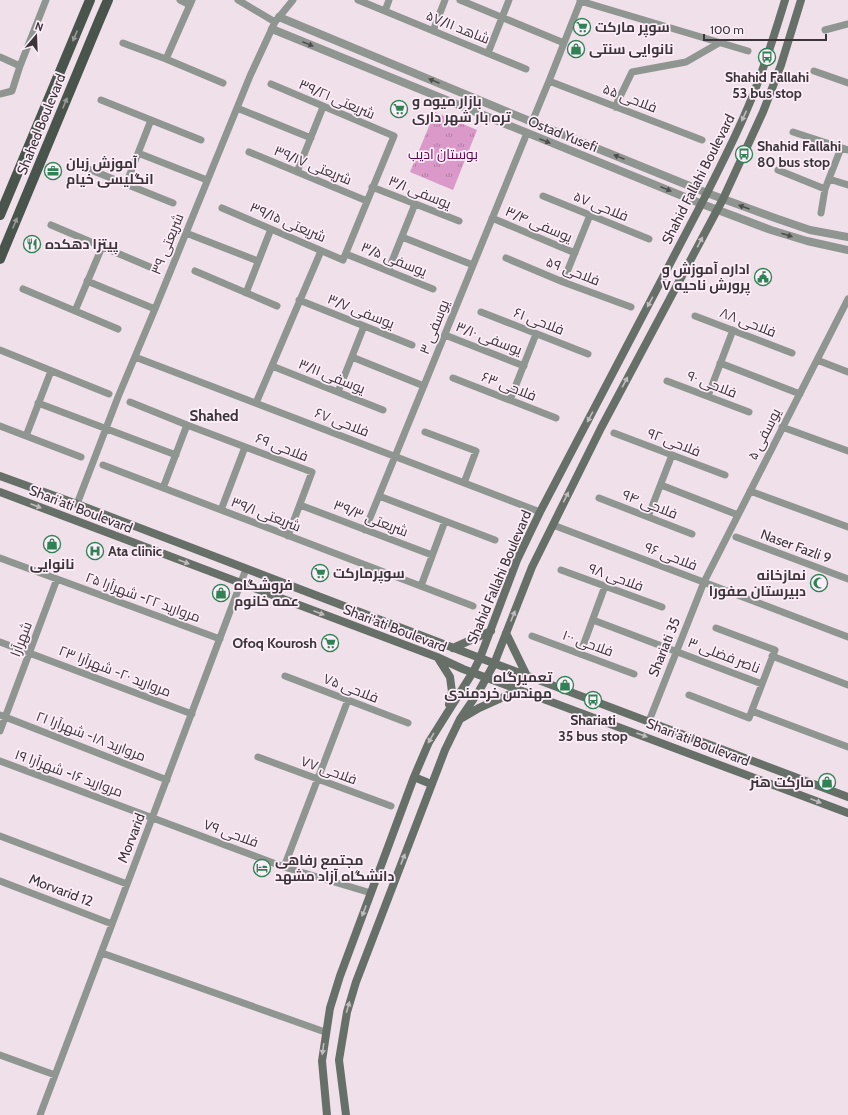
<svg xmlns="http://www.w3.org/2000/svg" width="848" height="1115" font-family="Cabin,Cairo,sans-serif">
  <defs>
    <pattern id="grass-tufts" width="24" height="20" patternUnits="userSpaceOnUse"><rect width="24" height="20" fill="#db99ca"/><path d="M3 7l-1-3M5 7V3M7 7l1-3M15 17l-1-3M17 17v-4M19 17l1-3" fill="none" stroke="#b37ea5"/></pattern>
  </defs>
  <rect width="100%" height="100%" fill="#efe0ea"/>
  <path fill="url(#grass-tufts)" d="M435 112 477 130 453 190 410 172Z"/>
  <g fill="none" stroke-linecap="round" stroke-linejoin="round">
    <path stroke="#8f9591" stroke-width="7" d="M180 0 190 5
      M238 0 275 22
      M358 0 526 69
      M460 0 564 43
      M580 1 748 51
      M385 11 389 0
      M825 30 848 24
      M433 31 445 0
      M123 43 166 59 223 83
      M488 53 509 0
      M0 57 20 66
      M166 59 192 0
      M814 71 848 83
      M549 81 702 140
      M0 94 12 91 20 66 46 0
      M101 100 201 140
      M615 107 632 72 686 62 719 43
      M237 108 311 138
      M532 122 549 81 581 0
      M793 132 848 150
      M249 152 367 201
      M138 153 207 180
      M76 164 173 203
      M778 170 825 189
      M297 172 323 107
      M829 179 848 185
      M126 184 151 120
      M372 187 459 221
      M543 196 649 239
      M222 208 343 260 394 136 271 84
      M821 213 825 189 841 148
      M492 218 575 253
      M51 225 150 267
      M186 233 258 261
      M402 237 473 265
      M346 254 433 289
      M506 258 563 282 631 307
      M195 271 277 306
      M388 271 415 204
      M87 281 155 309
      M563 282 590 215
      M23 289 118 329
      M246 293 271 229
      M299 300 412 345
      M75 311 102 247
      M481 312 588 354
      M695 316 792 353
      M445 335 524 366
      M0 350 109 394
      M135 357 540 512
      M352 357 424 386
      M817 360 848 372
      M720 363 800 394
      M272 366 383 410
      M453 378 556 418
      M667 381 749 412
      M338 392 364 326
      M708 396 733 330
      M510 400 536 334
      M130 402 187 425 312 472 288 536
      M38 403 176 455
      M256 403 321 251
      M0 426 81 457
      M782 427 848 451
      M425 432 476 451 464 483
      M614 433 725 475
      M26 436 51 371
      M103 465 473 606
      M661 485 738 515
      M163 488 187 425
      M750 491 848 527
      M379 496 495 540
      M599 498 692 534
      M77 504 118 397 155 309 250 76 275 22 293 0
      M300 505 432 555
      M221 510 245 447
      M648 517 672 455
      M553 525 848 637
      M365 530 527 133
      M736 537 848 579
      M0 558 220 639
      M561 570 662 607
      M421 586 445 521
      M593 620 762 684
      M532 636 634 674
      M0 642 192 714
      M580 654 605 586
      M772 656 848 685
      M285 676 408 723
      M689 695 749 718 775 650 716 628
      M752 711 848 747
      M0 715 167 780
      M649 721 704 582 848 299
      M0 731 57 579
      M258 757 391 806
      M0 761 284 867 371 893
      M0 836 127 884
      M284 867 348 700
      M0 881 112 924
      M102 953 325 1032
      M0 1055 55 1075
      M40 1115 246 569"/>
    <path stroke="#8f9591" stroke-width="8" d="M279 17 532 122 707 193 775 218 810 230 848 237
      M272 29 702 204 771 230 807 241 848 250"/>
    <path stroke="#666f68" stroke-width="8" d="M0 476 77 504 480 658 848 797
      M0 492 437 657 463 669 848 813
      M506 633 527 676
      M453 648 491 631
      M438 658 450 677 452 692 449 704
      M462 718 479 708 519 690
      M414 777 431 784
      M327 1115 322 1061 330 1008 340 976 414 777 429 742 473 672 480 658 517 560 540 512 707 193C721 165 736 136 748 107 763 73 774 36 785 0
      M346 1115 339 1060 347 1012 356 982 445 750 460 719 479 691 494 664 532 567 601 428 723 199 763 112 781 65 801 0"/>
    <path stroke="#49544c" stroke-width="10" d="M0 215 90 0
      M0 259 99 21 108 0"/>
  </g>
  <defs><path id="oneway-solid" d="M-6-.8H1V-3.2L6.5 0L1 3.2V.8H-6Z"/></defs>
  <g fill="#9a9999">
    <use href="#oneway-solid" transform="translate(75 36) rotate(113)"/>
    <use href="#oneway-solid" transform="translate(65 103) rotate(-68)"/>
    <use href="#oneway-solid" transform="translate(15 223) rotate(-68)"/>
  </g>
  <g fill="#504d4f">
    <use href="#oneway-solid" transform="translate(308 44) rotate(22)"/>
    <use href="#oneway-solid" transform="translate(434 81) rotate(-157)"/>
    <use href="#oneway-solid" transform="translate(545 141) rotate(22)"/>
    <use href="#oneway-solid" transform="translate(619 157) rotate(-158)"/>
    <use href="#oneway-solid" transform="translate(666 189) rotate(22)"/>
    <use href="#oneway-solid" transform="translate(744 207) rotate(-160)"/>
    <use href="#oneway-solid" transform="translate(787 235) rotate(17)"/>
  </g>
  <g fill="#c0bbbe">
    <use href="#oneway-solid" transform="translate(744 116) rotate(115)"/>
    <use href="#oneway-solid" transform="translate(700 242) rotate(-62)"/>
    <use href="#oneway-solid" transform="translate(650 302) rotate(118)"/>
    <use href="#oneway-solid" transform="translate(625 382) rotate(-62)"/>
    <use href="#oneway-solid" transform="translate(590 417) rotate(118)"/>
    <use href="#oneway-solid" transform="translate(566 497) rotate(-64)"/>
    <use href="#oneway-solid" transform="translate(36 506) rotate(21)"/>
    <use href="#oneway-solid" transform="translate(184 562) rotate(21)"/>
    <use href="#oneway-solid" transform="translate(319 613) rotate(21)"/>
    <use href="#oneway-solid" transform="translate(513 616) rotate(-68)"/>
    <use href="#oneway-solid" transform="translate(642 735) rotate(20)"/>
    <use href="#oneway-solid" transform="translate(431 738) rotate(120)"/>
    <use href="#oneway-solid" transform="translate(816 801) rotate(21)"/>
    <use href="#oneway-solid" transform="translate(403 859) rotate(-69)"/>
    <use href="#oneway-solid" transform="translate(364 911) rotate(111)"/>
    <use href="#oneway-solid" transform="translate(348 1007) rotate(-74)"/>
    <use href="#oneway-solid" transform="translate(323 1049) rotate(98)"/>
  </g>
  <defs>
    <g id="supermarket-ring" transform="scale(0.9)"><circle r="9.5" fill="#fcedf8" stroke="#2e8254" stroke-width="1.5"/><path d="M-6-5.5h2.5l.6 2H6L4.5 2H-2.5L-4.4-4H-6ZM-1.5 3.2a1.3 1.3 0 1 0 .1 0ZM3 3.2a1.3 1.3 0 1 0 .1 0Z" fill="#2e8254"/></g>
    <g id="shop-ring" transform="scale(0.9)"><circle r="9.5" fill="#fcedf8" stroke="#2e8254" stroke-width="1.5"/><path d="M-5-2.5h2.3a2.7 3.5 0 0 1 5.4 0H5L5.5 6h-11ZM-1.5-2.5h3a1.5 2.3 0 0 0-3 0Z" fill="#2e8254"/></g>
    <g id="bus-ring" transform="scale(0.9)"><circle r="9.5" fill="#fcedf8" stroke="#2e8254" stroke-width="1.5"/><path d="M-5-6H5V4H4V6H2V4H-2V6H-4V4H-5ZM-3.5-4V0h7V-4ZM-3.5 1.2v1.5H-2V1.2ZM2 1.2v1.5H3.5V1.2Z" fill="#2e8254"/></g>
    <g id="office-ring" transform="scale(0.9)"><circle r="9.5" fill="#fcedf8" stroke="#2e8254" stroke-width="1.5"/><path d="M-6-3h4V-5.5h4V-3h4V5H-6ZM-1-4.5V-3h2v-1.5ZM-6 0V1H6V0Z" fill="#2e8254"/></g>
    <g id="restaurant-ring" transform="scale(0.9)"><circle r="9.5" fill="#fcedf8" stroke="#2e8254" stroke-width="1.5"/><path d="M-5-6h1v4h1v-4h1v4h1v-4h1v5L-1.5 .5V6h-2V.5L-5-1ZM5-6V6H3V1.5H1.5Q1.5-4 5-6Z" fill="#2e8254"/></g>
    <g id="civic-ring" transform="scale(0.9)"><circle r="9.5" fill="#fcedf8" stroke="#2e8254" stroke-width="1.5"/><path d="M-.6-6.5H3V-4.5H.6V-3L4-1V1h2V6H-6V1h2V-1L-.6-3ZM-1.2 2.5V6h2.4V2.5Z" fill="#2e8254"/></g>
    <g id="hospital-ring" transform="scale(0.9)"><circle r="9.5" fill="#fcedf8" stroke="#2e8254" stroke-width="1.5"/><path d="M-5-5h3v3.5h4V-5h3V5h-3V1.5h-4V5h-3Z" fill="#2e8254"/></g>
    <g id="mosque-ring" transform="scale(0.9)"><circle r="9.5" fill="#fcedf8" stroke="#2e8254" stroke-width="1.5"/><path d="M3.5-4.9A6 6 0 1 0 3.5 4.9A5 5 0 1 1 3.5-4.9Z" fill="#2e8254"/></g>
    <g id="hotel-ring" transform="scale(0.9)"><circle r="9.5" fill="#fcedf8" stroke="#2e8254" stroke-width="1.5"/><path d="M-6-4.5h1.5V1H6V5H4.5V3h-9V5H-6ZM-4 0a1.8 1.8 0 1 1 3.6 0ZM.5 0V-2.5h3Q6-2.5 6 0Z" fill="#2e8254"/></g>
  </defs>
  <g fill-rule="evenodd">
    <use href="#supermarket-ring" x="582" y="27"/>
    <use href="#shop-ring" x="576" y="49"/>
    <use href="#bus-ring" x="767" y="57"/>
    <use href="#supermarket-ring" x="399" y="109"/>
    <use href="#bus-ring" x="744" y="154"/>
    <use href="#office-ring" x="53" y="171"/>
    <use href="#restaurant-ring" x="32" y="244"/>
    <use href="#civic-ring" x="763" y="277"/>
    <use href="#shop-ring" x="52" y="544"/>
    <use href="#hospital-ring" x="95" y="551"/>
    <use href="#supermarket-ring" x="320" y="573"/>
    <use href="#mosque-ring" x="819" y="583"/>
    <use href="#shop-ring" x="221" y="593"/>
    <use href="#supermarket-ring" x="330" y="643"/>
    <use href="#shop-ring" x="565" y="685"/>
    <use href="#bus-ring" x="593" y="700"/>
    <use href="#shop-ring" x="827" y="782"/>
    <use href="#hotel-ring" x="262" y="868"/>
  </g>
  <g text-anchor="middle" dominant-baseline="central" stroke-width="3.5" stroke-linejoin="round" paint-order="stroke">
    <g font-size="14" fill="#3b3539" stroke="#fcedf8">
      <text transform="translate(458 27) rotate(22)">شاهد ۵۷/۱۱</text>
      <text transform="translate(630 98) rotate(21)">فلاحی ۵۵</text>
      <text transform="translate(337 99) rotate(23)">شریعتی ۳۹/۲۱</text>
      <text transform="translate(41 124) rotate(-68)">Shahed Boulevard</text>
      <text transform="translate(563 134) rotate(22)">Ostad Yusefi</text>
      <text transform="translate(313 165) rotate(22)">شریعتی ۳۹/۱۷</text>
      <text transform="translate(698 179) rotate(-63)">Shahid Fallahi Boulevard</text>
      <text transform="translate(420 192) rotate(22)">یوسفی ۳/۱</text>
      <text transform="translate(601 206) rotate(22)">فلاحی ۵۷</text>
      <text transform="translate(288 222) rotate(23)">شریعتی ۳۹/۱۵</text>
      <text transform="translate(539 224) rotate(23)">یوسفی ۳/۴</text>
      <text transform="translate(167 244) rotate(-68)">شریعتی ۳۹</text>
      <text transform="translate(394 259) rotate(22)">یوسفی ۳/۵</text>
      <text transform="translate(573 271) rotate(21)">فلاحی ۵۹</text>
      <text transform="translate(361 311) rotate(22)">یوسفی ۳/۷</text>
      <text transform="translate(539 321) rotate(21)">فلاحی ۶۱</text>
      <text transform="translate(748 322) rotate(21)">فلاحی ۸۸</text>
      <text transform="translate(434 327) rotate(-68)">یوسفی ۳</text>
      <text transform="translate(489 338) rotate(21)">یوسفی ۳/۱۰</text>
      <text transform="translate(332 376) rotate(22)">یوسفی ۳/۱۱</text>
      <text transform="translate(712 384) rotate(21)">فلاحی ۹۰</text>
      <text transform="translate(509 386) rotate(21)">فلاحی ۶۳</text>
      <text transform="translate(342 422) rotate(21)">فلاحی ۶۷</text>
      <text transform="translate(764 434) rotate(-63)">یوسفی ۵</text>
      <text transform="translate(674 442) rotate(21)">فلاحی ۹۲</text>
      <text transform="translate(282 447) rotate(21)">فلاحی ۶۹</text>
      <text transform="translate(650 504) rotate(21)">فلاحی ۹۴</text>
      <text transform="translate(81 509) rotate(21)">Shari'ati Boulevard</text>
      <text transform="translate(266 514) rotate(21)">شریعتی ۳۹/۱</text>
      <text transform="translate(371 518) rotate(21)">شریعتی ۳۹/۳</text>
      <text transform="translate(796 546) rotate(20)">Naser Fazli 9</text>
      <text transform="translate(671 556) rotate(21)">فلاحی ۹۶</text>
      <text transform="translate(499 577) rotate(-67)">Shahid Fallahi Boulevard</text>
      <text transform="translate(616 577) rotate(20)">فلاحی ۹۸</text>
      <text transform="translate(143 597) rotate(20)">مروارید ۲۲- شهرآرا ۲۵</text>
      <text transform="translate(395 628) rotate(21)">Shari'ati Boulevard</text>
      <text transform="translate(21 639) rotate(-69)">شهرآرا</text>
      <text transform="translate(588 643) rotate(20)">فلاحی ۱۰۰</text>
      <text transform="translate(664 647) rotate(-68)">Shariati 35</text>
      <text transform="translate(724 655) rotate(21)">ناصر فضلی ۳</text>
      <text transform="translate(115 671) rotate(21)">مروارید ۲۰- شهرآرا ۲۳</text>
      <text transform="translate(351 688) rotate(21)">فلاحی ۷۵</text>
      <text transform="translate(91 736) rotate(21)">مروارید ۱۸- شهرآرا ۲۱</text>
      <text transform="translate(698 742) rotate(21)">Shari'ati Boulevard</text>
      <text transform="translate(329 770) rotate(20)">فلاحی ۷۷</text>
      <text transform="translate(69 773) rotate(20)">مروارید ۱۶- شهرآرا ۱۹</text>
      <text transform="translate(231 833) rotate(20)">فلاحی ۷۹</text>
      <text transform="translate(131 838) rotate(-69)">Morvarid</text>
      <text transform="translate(61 890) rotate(21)">Morvarid 12</text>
    </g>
    <g font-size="14" font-weight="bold" fill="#3b3539" stroke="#fcedf8" text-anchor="start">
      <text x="595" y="27">سوپر مارکت</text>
      <text x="589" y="49">نانوایی سنتی</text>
      <text x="767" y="77" text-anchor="middle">Shahid Fallahi<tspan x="767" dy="16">53 bus stop</tspan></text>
      <text x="412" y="101">بازار میوه و<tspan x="412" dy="16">تره بار شهر داری</tspan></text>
      <text x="757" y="146">Shahid Fallahi<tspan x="757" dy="16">80 bus stop</tspan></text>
      <text x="66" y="163">آموزش زبان<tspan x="66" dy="16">انگلیسی خیام</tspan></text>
      <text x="45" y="244">پیتزا دهکده</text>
      <text x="750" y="269" text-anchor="end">اداره آموزش و<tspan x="750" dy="16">پرورش ناحیه ۷</tspan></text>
      <text x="108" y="551">Ata clinic</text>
      <text x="52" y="564" text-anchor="middle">نانوایی</text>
      <text x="333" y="573">سوپرمارکت</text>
      <text x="806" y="575" text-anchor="end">نمازخانه<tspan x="806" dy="16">دبیرستان صفورا</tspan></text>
      <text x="234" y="585">فروشگاه<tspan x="234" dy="16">عمه خانوم</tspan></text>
      <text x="317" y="643" text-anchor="end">Ofoq Kourosh</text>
      <text x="552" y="677" text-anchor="end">تعمیرگاه<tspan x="552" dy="16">مهندس خردمندی</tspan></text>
      <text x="593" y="720" text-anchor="middle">Shariati<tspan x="593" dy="16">35 bus stop</tspan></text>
      <text x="814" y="782" text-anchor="end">مارکت هنر</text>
      <text x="275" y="860">مجتمع رفاهی<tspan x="275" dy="16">دانشگاه آزاد مشهد</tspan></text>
    </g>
    <g font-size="14" fill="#5e0550" stroke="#fcedf8">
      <text x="443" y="154">بوستان ادیب</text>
    </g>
    <g font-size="15" font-weight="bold" fill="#3b3539" stroke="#fcedf8">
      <text x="214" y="416">Shahed</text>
    </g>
  </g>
  <g transform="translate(36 36) rotate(19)" stroke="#fcedf8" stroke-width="3" paint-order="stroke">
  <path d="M0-3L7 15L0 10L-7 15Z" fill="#3b3539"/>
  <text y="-6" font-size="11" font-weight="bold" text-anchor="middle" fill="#3b3539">N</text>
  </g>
  <path d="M704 34v6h122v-6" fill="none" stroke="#3b3539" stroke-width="2"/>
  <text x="710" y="34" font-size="12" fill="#3b3539" stroke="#fcedf8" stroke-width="3" paint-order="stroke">100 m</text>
</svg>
